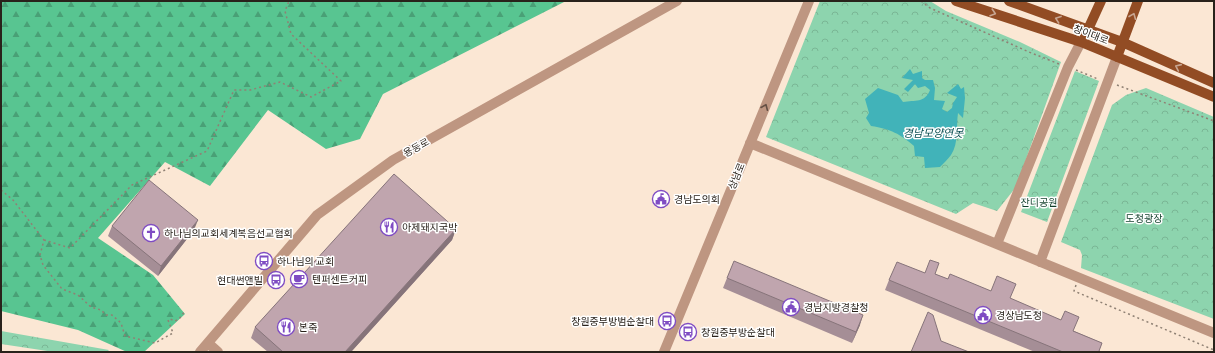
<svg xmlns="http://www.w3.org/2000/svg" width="1215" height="353" font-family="Barlow,'Noto Sans KR',sans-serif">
  <defs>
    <pattern id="forest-firs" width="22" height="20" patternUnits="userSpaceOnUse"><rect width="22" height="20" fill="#58c591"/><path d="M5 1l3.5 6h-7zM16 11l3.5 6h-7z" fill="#49a076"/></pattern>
    <pattern id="park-crowns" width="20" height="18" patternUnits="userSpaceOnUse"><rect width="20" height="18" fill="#8dd4ae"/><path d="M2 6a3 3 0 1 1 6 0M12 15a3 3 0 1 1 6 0" fill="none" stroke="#7ab695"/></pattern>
  </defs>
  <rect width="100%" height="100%" fill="#fbe7d4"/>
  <path fill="url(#forest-firs)" d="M1 1H566L383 94 360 139 326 149 268 110 210 186 165 162 98 238 153 275 185 314 144 352H127L78 330 1 311Z"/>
  <path fill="url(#park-crowns)" d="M820 1H930L946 11 1020 42 1061 62 1016 187 997 211 973 203 956 214 766 137Z
    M1075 71 1099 81 1047 222 1021 212Z
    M1146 88 1214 117V319L1081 268 1082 255 1080 250 1061 242 1112 105 1126 95Z
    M1 331 109 350 107 352H54L1 344Z"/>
  <path fill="#41b3b9" d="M910 69 913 74 922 71V78L925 80H933L935 88 934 100 945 101 942 109 947 112 952 108 953 103 957 97 947 93 958 84 961 89 964 87 965 98 963 118 958 113C956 126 959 143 951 155 948 159 944 163 940 167L925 168 924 157 915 156 914 146C900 134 891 129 871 126L866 118 869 113 865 99 878 88 898 95 903 102C915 100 925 103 930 90L925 86 918 88 915 84 908 92 904 89 913 80 902 78Z"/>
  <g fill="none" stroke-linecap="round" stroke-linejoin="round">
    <path stroke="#8f8174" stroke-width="1.5" stroke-dasharray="2 3" stroke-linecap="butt" d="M921 1 930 8 1029 52 1059 64
      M1076 70 1098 79
      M1117 85 1214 121
      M1 190 13 200 44 240 40 255 43 265 62 289 78 295 91 307 101 310 106 315H112L121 323 125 336 155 343 173 333 168 320 170 319 175 321 179 319 185 311
      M44 240 70 248 132 185 207 151 234 90H250L280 82 311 97 341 81 291 34 285 11 289 1
      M1076 285 1074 291 1214 350"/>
    <path stroke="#be9681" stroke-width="10" d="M750 143 1214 333
      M997 244 1068 67 1081 42
      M1040 262 1117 57
      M208 343 218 352
      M200 352 317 215 393 160 677 1
      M664 352 809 1"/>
    <path stroke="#924c24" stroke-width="10" d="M956 1 1081 42 1214 97
      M1009 1 1122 42 1214 83
      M1085 36 1101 1
      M1117 57 1138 1"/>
  </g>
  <path fill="#a58e96" d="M112 226 194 230 158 276 108 236Z
    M456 229 452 240 351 352H268L251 338 255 327Z
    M935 274 948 279 991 291 1011 299 1074 331 1102 343 1099 351 1101 352H1035L885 290 889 280Z
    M727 278 860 325 852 343 723 288Z"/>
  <path fill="#86747a" d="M198 220 194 230 158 276 161 266Z
    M456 229 452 240 351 352H345Z
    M863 315 860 325 852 343 856 332Z"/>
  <path fill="#c0a5ae" stroke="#86747a" d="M394 174 456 229 345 352H283L255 327Z
    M149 180 198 220 161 266 112 226Z
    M930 260 939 263 935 274 948 279 950 274 991 291 997 276 1016 284 1010 298 1061 320 1065 311 1079 317 1073 331 1102 343 1099 351 1101 352H1063L889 280 897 262 925 273Z
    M734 261 863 315 856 332 727 278Z
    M928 312 933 315 941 341 969 352H911Z"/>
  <defs><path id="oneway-chevron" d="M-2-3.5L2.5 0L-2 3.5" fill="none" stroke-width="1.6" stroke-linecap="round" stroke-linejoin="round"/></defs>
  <g stroke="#c8a692">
    <use href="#oneway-chevron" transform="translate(993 13) rotate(18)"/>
    <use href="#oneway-chevron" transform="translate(1133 16) rotate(-68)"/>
    <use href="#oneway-chevron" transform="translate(1058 19) rotate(-160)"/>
    <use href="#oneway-chevron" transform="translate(1178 67) rotate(-156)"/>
  </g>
  <use stroke="#655044" href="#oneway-chevron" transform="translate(765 107) rotate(-67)"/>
  <defs>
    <g id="civic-ring" transform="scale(0.9)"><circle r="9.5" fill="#fff" stroke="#7f4cc3" stroke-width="1.5"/><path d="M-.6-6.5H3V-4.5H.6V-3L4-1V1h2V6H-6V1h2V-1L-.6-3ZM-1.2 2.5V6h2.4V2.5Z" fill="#7f4cc3"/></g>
    <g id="restaurant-ring" transform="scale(0.9)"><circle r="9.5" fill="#fff" stroke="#7f4cc3" stroke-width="1.5"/><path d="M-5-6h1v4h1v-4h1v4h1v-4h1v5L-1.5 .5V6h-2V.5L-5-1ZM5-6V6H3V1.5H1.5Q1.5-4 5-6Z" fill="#7f4cc3"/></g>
    <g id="church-ring" transform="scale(0.9)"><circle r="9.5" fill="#fff" stroke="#7f4cc3" stroke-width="1.5"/><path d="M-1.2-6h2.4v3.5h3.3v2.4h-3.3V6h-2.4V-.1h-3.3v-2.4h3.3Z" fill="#7f4cc3"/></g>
    <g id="bus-ring" transform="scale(0.9)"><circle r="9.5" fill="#fff" stroke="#7f4cc3" stroke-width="1.5"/><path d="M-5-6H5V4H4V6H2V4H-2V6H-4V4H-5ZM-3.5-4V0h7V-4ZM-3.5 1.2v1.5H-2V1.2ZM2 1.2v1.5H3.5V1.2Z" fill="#7f4cc3"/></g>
    <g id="cafe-ring" transform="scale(0.9)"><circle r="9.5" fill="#fff" stroke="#7f4cc3" stroke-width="1.5"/><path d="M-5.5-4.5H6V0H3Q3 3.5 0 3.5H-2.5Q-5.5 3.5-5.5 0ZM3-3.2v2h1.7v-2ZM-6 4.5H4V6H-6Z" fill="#7f4cc3"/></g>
  </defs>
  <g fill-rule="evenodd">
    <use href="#civic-ring" x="661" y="199"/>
    <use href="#restaurant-ring" x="389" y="227"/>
    <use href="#church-ring" x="151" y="233"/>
    <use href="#bus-ring" x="264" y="261"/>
    <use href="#cafe-ring" x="299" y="279"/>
    <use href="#bus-ring" x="276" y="280"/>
    <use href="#civic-ring" x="791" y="307"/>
    <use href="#civic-ring" x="983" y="315"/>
    <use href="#bus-ring" x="667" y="321"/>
    <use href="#restaurant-ring" x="286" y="327"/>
    <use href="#bus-ring" x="688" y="332"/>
  </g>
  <g text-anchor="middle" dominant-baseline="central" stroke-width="3" stroke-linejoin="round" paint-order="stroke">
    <g font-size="10" fill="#29221b" stroke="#fff">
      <text transform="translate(1091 34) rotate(21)">창이대로</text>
      <text transform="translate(416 147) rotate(-29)">용동로</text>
      <text transform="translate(736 176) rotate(-68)">상남로</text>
    </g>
    <g font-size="10" fill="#29221b" stroke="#fff" text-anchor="start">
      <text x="674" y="199">경남도의회</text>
      <text x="402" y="227">아제돼지국박</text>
      <text x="164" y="233">하나님의교회세계복음선교협회</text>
      <text x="277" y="261">하나님의 교회</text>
      <text x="312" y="279">텐퍼센트커피</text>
      <text x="263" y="280" text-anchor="end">현대썬앤빌</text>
      <text x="804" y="307">경남지방경찰청</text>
      <text x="996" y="315">경상남도청</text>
      <text x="654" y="321" text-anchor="end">창원중부방범순찰대</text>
      <text x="299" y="327">본죽</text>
      <text x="701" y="332">창원중부방순찰대</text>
    </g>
    <g font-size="10" fill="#103e2a" stroke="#fff">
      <text x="1039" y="202">잔디공원</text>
      <text x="1144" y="218">도청광장</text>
    </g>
    <g font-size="11" font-style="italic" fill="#094e51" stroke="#fff">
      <text x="933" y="132">경남모양연못</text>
    </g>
  </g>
  <rect width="1215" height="353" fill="none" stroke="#29221b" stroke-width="4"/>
</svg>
